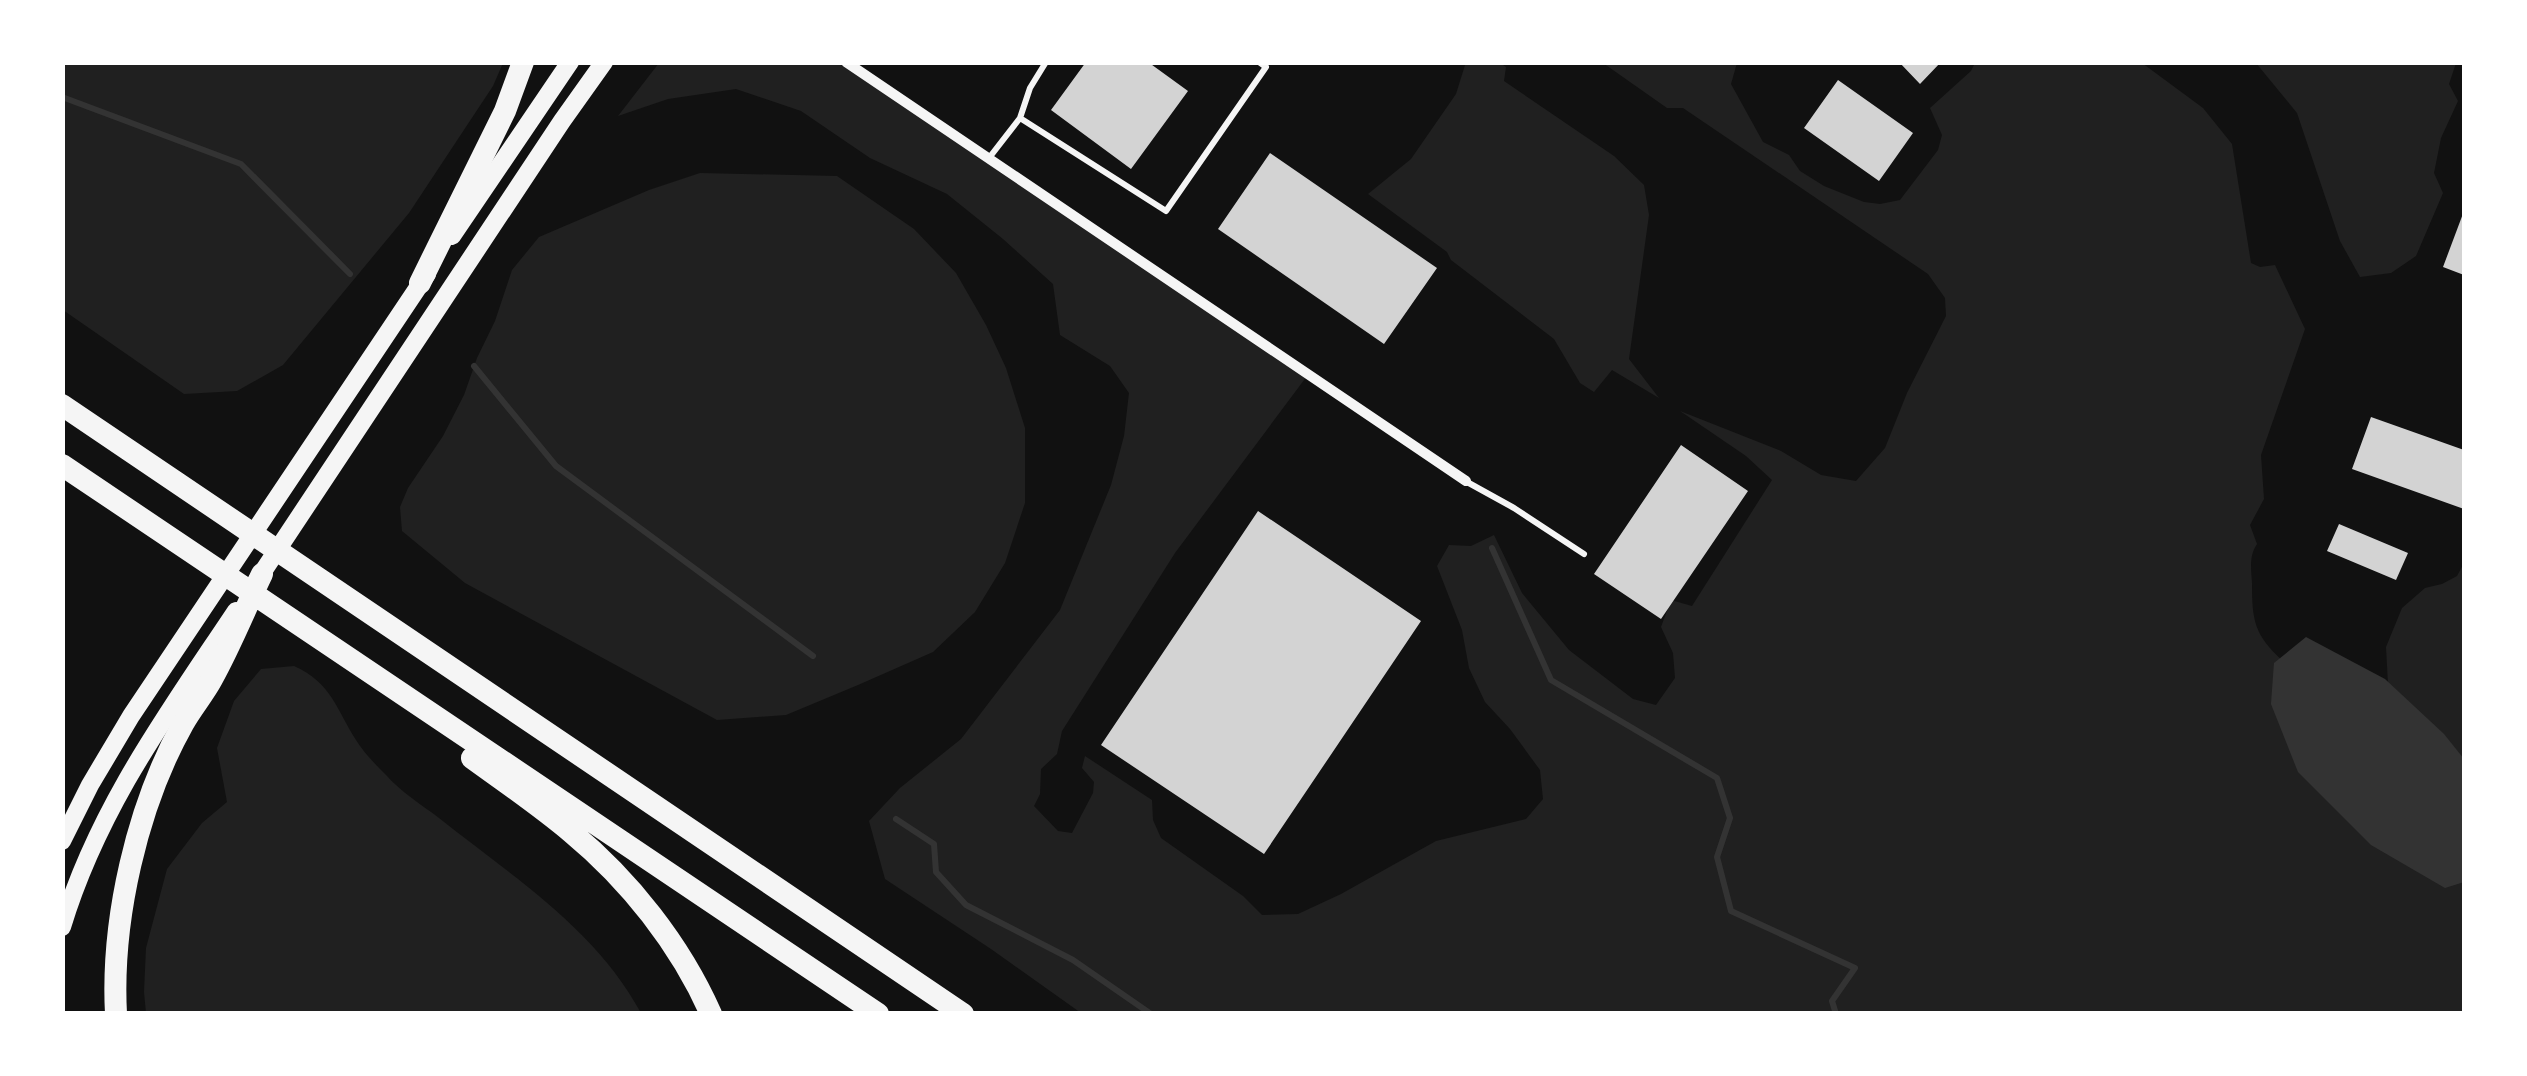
<svg xmlns="http://www.w3.org/2000/svg" width="2527" height="1076" font-family="Figtree,sans-serif">
  <rect width="100%" height="100%" fill="#111"/>
  <path fill="#202020" d="M63 62H503V63L493 86 409 213 283 365 237 391 184 394 63 310Z
    M1466 62 1500 63 1506 67 1504 81 1614 156 1644 185 1649 215 1629 359 1659 398 1612 370 1594 392 1580 383 1554 339 1451 260 1447 252 1368 194 1411 159 1456 94Z
    M659 63H848L1307 376 1175 553 1062 731 1057 754 1041 769 1040 794 1034 806 1058 831 1072 833 1093 793 1094 782 1082 768 1085 756 1152 800 1153 820 1161 838 1243 896 1262 915 1298 914 1341 894 1436 841 1526 819 1543 799 1540 770 1510 729 1485 702 1469 668 1462 630 1437 566 1449 545 1471 546 1494 535 1522 593 1569 650 1633 699 1656 705 1675 678 1673 653 1661 627 1671 600 1692 606 1772 480 1746 456 1680 411 1781 451 1821 475 1856 481 1885 448 1907 393 1946 316 1945 298 1928 274 1683 108H1667L1603 63H1737L1731 84 1763 142 1789 155 1800 171 1824 186 1864 202 1880 204 1900 200 1938 150 1942 135 1930 108 1971 71 1975 63H2142L2203 108 2232 144 2251 263 2260 267 2275 265 2305 329 2261 455 2264 499 2250 525 2257 544C2249 556 2251 568 2252 583 2252 620 2254 635 2283 661L2464 860V1013H1081L991 949 885 879 869 821 900 788 961 739 1060 610 1111 485 1124 436 1129 393 1110 366 1060 335 1053 284 1003 239 947 194 870 158 801 111 736 89 668 99 618 116Z
    M2256 63H2456L2449 84 2458 101 2441 138 2434 173 2443 193 2416 256 2391 273 2360 277 2340 241 2297 113Z
    M700 173 837 176 914 229 956 273 986 325 1006 368 1025 428V503L1005 563 975 612 933 652 858 685 786 715 717 720 465 583 402 531 400 507 408 488 443 436 464 395 477 358 495 321 512 270 539 237 649 190Z
    M2464 563V779L2388 684 2386 647 2402 608 2425 588 2442 584 2457 576Z
    M294 666C332 683 336 709 356 740 364 753 376 765 386 775 401 792 422 805 439 818 512 876 596 929 641 1013H146L144 992 146 948 167 869 202 823 227 802 217 748 234 701 261 669Z"/>
  <path fill="#333" d="M2306 637 2385 679 2444 734 2464 759V882L2445 888 2371 845 2298 772 2271 704 2274 663Z"/>
  <g fill="none" stroke-linecap="round" stroke-linejoin="round">
    <path stroke="#333" stroke-width="6" d="M62 97 241 164 350 274
      M474 366 556 466 813 656
      M1492 548 1551 680 1717 778 1730 818 1717 857 1731 911 1855 968 1832 1001 1836 1014
      M896 819 934 844 936 872 966 905 1073 960 1151 1014"/>
  </g>
  <path fill="#d3d3d3" d="M1086 62H1148L1188 91 1131 169 1051 110Z
    M1899 62H1941L1920 84Z
    M1838 80 1913 133 1879 181 1804 128Z
    M1270 153 1437 268 1384 344 1218 229Z
    M2464 211V275L2443 267Z
    M2371 417 2464 450V509L2352 469Z
    M1681 445 1748 491 1661 619 1594 574Z
    M1258 511 1421 621 1264 854 1101 745Z
    M2339 524 2408 553 2396 580 2327 551Z"/>
  <g fill="none" stroke-linecap="round" stroke-linejoin="round">
    <path stroke="#f5f5f5" stroke-width="6" d="M1020 118 1166 211 1266 67 1259 62
      M989 158 1020 118 1030 88 1046 62
      M1467 482 1514 508 1584 554"/>
    <path stroke="#f5f5f5" stroke-width="10" d="M846 62 1466 481"/>
    <path stroke="#f5f5f5" stroke-width="18" d="M452 236 570 62
      M256 582 562 121 604 62
      M62 841 90 785 131 716 427 274
      M62 927C98 808 168 713 236 611"/>
    <path stroke="#f5f5f5" stroke-width="22" d="M420 283 505 111 523 62
      M62 405 963 1014
      M62 465 878 1014
      M472 758C505 782 539 805 571 832 629 880 680 944 711 1014
      M116 1014C111 920 137 806 183 724 192 708 204 694 212 679 231 645 245 609 262 574"/>
  </g>
  <rect width="2527" height="1076" fill="none" stroke="#ffffff" stroke-width="130"/>
</svg>
